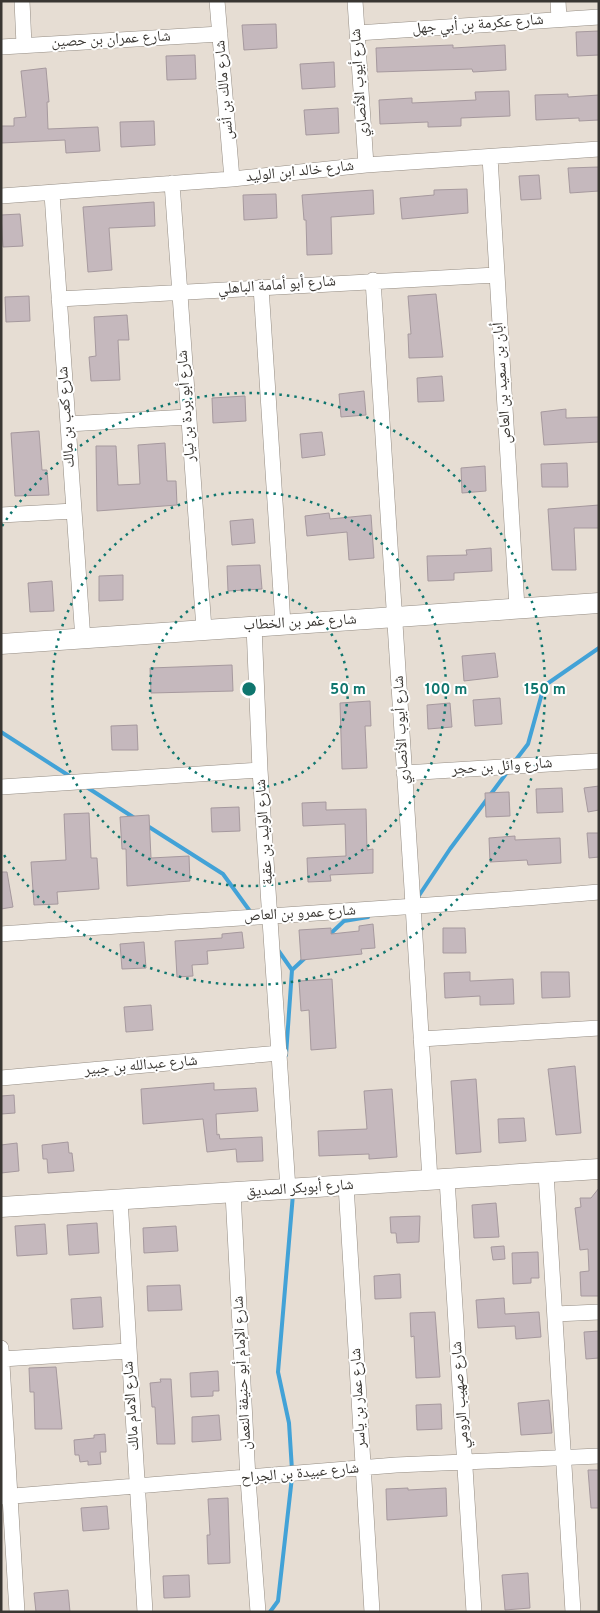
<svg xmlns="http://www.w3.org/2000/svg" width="600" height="1613" font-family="Overpass,'Noto Naskh Arabic',sans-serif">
  <rect width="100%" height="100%" fill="#e6ddd3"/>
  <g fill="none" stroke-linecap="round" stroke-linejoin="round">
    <path stroke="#42a2d7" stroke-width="4" d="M1 732 71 777
      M515 761 528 744 544 686 599 648
      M85 786 136 819
      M146 825 223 874 252 914
      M418 897 450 849 508 771
      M328 936 344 921 368 917
      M278 950 292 970
      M286 1055 292 970 305 958
      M292 1470 289 1423 278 1372 293 1194
      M270 1612 278 1601 292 1477"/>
  </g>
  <path fill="#c5b8bd" stroke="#a6999e" d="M276 24 277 48 244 50 242 25Z
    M599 31V55L577 56 576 32Z
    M453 45V48L505 45 506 70 473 72 472 69 377 72 376 48Z
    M195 55 196 79 167 80 166 56Z
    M334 62 335 87 302 89 300 64Z
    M46 68 49 102H47L48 129 98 127 100 151 66 153 65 140 1 143V126H14V118L26 117 21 71Z
    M509 91 510 116 461 118V126L428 127V122L380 124 379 100 412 98V103L476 100 475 92Z
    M568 94V97L599 95V120L579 121V118L536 120 535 95Z
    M338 108 339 133 306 135 304 110Z
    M154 121 155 145 121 147 120 122Z
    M599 167V191L570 193 568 168Z
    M539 175 541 199 521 200 519 176Z
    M467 189 468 213 402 219 400 198 434 195V190Z
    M373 190 374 214 331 217 332 254 307 255 306 220H304L302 195Z
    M276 194 277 218 244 220 243 195Z
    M154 202 155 226 109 228 112 270 88 272 83 207Z
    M20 214 23 246 3 247 1 215Z
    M436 294 443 357 409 358 408 334H411L408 296Z
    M29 296 30 321 6 322 5 297Z
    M127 315 129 340H118L120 380 91 381 89 357 96 356 94 317Z
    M442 376 444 401 418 402 417 378Z
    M364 391 366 415 341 417 339 394Z
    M245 396 246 421 213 423 212 398Z
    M566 409V418L599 417V442L544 445 541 412Z
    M39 431 42 470H47L49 495 15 496 11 433Z
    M322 432 325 455 302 458 300 434Z
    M165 443 167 481H176L177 505 97 511 96 446H116L118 485 140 484 138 445Z
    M567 463 568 487H542L541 464Z
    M485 466 486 491 462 493 461 468Z
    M599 505V528H574L576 570H552L548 509Z
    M329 513 330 519 371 515 374 558 349 560 347 532 307 536 305 516Z
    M253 519 255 543 232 545 230 521Z
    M491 548 492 571 454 573V580L428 581 427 556 467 555 466 550Z
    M260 565 262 589 228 591 227 566Z
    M123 575V600L99 601V576Z
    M52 581 54 611 30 612 28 583Z
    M495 653 498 677 464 681 462 656Z
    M232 665 233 691 151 693 150 668Z
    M500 698 502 724 475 726 473 700Z
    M370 701 371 726H365L367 768 342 769 340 703Z
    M450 703 452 727 428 729 427 705Z
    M137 725 138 750H112L111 726Z
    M599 786V810L588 812 584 788Z
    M562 788 563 812 537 813 536 789Z
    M509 792 510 816 486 817 485 793Z
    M326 802V810L366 809 367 850 373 849V873L330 875 331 881 308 882 307 858 346 856 345 824 303 826 302 803Z
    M239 807 240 831 212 832 211 808Z
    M89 813 91 858H97L99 889 57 892 58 904 34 905 31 862 66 860 64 814Z
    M149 815 151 858 189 856 190 881 127 886 126 849H122L120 817Z
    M587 833H599V857L589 858Z
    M515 836V840L560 838 561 863 528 865 527 860 490 862 489 838Z
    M1 872H7L13 907 1 909Z
    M373 924 375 948 361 949 362 954 301 960 299 930 331 928V934L359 931V926Z
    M443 928H465L466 953H443Z
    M242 932 244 948 207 951 208 964 192 965 193 976 177 977 175 941 222 938V934Z
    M144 942 146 968 122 969 120 944Z
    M470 972V981L513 979 514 1004 480 1005V996L445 998 444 973Z
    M541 972H569L570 997 542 998Z
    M332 979 336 1048 311 1050 309 1010 301 1011 299 981Z
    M151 1005 153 1030 126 1032 124 1007Z
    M575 1066 581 1133 556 1135 548 1069Z
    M476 1079 481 1152 456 1154 451 1081Z
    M214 1083V1090L256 1088 258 1111 216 1114 217 1135 219 1134 220 1139 262 1137 263 1161 237 1162 236 1149 207 1152 203 1119 143 1124 141 1089Z
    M392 1089 397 1157 369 1159V1154L319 1156 318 1131 367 1129 364 1091Z
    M14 1095 15 1113 1 1114V1096Z
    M524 1118 526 1141 499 1143 498 1119Z
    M68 1142 69 1153H72L74 1171 48 1173 47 1159H43L42 1145Z
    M17 1143 19 1171 1 1173V1145Z
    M599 1188V1296H581L580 1272 589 1271 588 1249 580 1250 575 1208 581 1207 580 1198H591Z
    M496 1203 499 1237 474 1238 472 1205Z
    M420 1216 419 1242 397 1243 396 1233H391L390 1217Z
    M97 1223 99 1253 69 1255 67 1225Z
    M45 1224 47 1254 17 1256 15 1226Z
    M176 1226 178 1251 144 1253 143 1228Z
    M504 1246 505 1259 493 1260 491 1247Z
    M538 1252 539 1278H531V1283L513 1284 512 1253Z
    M400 1274 401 1298 375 1299 374 1276Z
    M180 1285 182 1310 148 1311 147 1286Z
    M101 1297 103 1327 73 1329 71 1299Z
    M504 1298 505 1314 539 1312 541 1337 516 1339 515 1326 478 1328 476 1300Z
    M435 1312 440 1377 416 1378 414 1336 411 1337 410 1313Z
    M599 1331V1358L586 1359 584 1332Z
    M56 1367 62 1429H35L34 1392H30L29 1368Z
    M218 1371 219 1391H213V1396L191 1397 190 1373Z
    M160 1379H171L175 1444H157L155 1407H152L150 1383 161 1382Z
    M549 1400 552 1433 521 1435 518 1403Z
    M441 1404 442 1429 417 1430 416 1405Z
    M219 1415 221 1440 192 1442V1417Z
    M105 1434 106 1452H100L101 1464 88 1465V1461L80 1462 79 1455H75L74 1440 94 1438V1435Z
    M588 1470H599V1508H591Z
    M408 1488V1490L446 1488 447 1516 387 1520 386 1489Z
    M228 1498 230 1563 208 1564 207 1535H210L208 1499Z
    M107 1506 109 1529 83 1531 81 1508Z
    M528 1573 530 1608 505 1610 502 1575Z
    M189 1575 190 1597 164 1598 163 1576Z
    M68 1590 70 1612H36L34 1593Z"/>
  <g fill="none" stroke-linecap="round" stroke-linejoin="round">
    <g stroke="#948c83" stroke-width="16">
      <path id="street" d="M22 1 24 45
        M217 1 232 179
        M355 1 366 165
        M558 1 559 19
        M357 33 599 17
        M1 47 220 34
        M490 157 517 608
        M172 183 204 629
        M52 194 83 640
        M1 196 232 179 366 165 599 149
        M373 280C394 580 411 880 430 1180
        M261 287 283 624
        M59 299 496 275
        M68 424 187 417
        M1 515 74 511
        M254 626 260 770 288 1189
        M404 773 599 761
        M1 787 260 770
        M1 934C200 920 400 909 599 892
        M421 1039 599 1028
        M1 1078 280 1053
        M546 1173 573 1612
        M447 1179 474 1612
        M346 1185 372 1612
        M233 1193 248 1479 258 1612
        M120 1199 145 1612
        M555 1314 599 1312
        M1 1348 17 1612
        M2 1359 128 1351
        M1 1497 396 1465 599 1456"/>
    </g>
    <g stroke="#948c83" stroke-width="21">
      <path id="secondary" d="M1 644 599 603
        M1 1207 599 1169"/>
    </g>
    <use href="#street" stroke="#fff" stroke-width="15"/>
    <use href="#secondary" stroke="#fff" stroke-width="20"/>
  </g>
  <g fill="none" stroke="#0f766e" stroke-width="2.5" stroke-dasharray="2.5 5">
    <circle cx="249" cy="689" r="99"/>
    <circle cx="249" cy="689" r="197"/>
    <path d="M2 526A296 296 0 1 1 2 852"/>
  </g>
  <g text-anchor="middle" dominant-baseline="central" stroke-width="4" stroke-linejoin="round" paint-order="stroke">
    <g font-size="15" fill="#393632" stroke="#fff">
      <text transform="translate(478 25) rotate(-4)">شارع عكرمة بن أبي جهل</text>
      <text transform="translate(111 40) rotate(-3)">شارع عمران بن حصين</text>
      <text transform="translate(360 83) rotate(-94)">شارع أيوب الأنصاري</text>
      <text transform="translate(225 90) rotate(-95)">شارع مالك بن أنس</text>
      <text transform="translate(300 172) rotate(-6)">شارع خالد ابن الوليد</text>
      <text transform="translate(277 286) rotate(-4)">شارع أبو أمامة الباهلي</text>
      <text transform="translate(503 383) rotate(-94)">أبان بن سعيد بن العاص</text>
      <text transform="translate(187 406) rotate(-94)">شارع أبو بردة بن نيار</text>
      <text transform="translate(67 417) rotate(-94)">شارع كعب بن مالك</text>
      <text transform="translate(300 623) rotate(-3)">شارع عمر بن الخطاب</text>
      <text transform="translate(402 730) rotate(-93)">شارع أيوب الأنصاري</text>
      <text transform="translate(502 767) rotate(-4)">شارع وائل بن حجر</text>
      <text transform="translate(265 832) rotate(-94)">شارع الوليد بن عقبة</text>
      <text transform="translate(300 914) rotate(-3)">شارع عمرو بن العاص</text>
      <text transform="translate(141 1066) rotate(-5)">شارع عبدالله بن جبير</text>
      <text transform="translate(300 1189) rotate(-4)">شارع أبوبكر الصديق</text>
      <text transform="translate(243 1373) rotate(-93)">شارع الإمام أبو حنيفة النعمان</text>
      <text transform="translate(461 1395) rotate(-94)">شارع صهيب الرومي</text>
      <text transform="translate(359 1398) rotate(-93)">شارع عمار بن ياسر</text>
      <text transform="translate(132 1406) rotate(-94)">شارع الامام مالك</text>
      <text transform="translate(300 1474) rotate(-5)">شارع عبيدة بن الجراح</text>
    </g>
  </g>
  <circle cx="249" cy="689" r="8" fill="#0f766e" stroke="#fff" stroke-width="2.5"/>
  <g font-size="15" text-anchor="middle" font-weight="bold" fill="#0f766e" stroke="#fff" stroke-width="4" stroke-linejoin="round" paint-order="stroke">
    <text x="348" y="694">50 m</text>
    <text x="446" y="694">100 m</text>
    <text x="545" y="694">150 m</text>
  </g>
  <rect width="600" height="1613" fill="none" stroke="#393632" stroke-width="5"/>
</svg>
